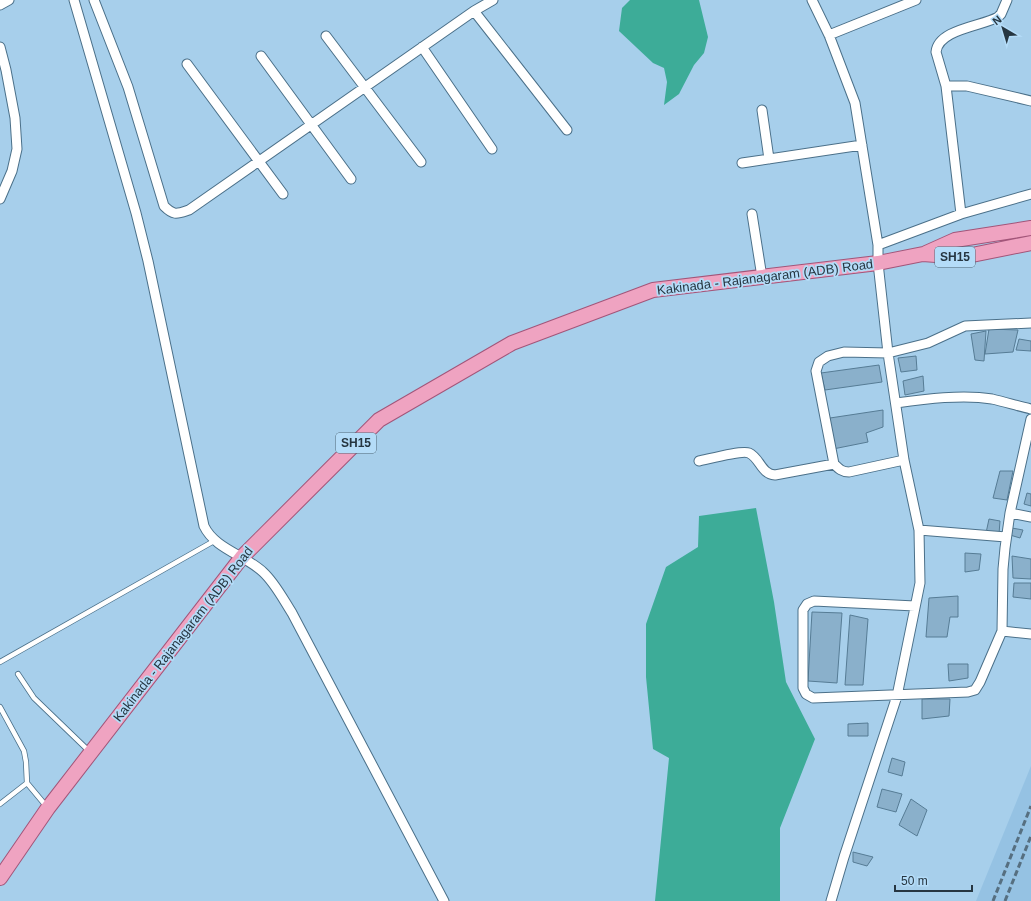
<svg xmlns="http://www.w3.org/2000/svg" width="1031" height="901" font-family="Arial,sans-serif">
  <rect width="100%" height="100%" fill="#a7cfeb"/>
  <path fill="#95c2e3" d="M1031 766V901H976Z"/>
  <path fill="#3dac98" d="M630 0H699L708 37 704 53 694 65 679 94 664 105 667 82 664 68 653 63 619 31 622 8Z
    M756 508 774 602 786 682 815 739 780 828V901H655L669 758 653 749 646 677V624L666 567 698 547 699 516Z"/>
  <path fill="#8ab0cb" stroke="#567c95" d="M989 329 1018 330 1013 352 985 354Z
    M986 331 984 361 975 360 971 334Z
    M1019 339 1031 341V351L1016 350Z
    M916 356 917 370 901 372 898 358Z
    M879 365 882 382 825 390 821 373Z
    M923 376 924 391 905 395 903 381Z
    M883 410V427L866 433 868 442 833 449 830 418Z
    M1000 471H1013L1007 500 993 498Z
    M1027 493 1031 494V506L1024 504Z
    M989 519 1000 521 999 534 986 533Z
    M1012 528 1023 530 1020 538 1010 535Z
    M965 553 981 554 979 570 965 572Z
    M1012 556 1031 559V579L1013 578Z
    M1014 583H1031V599L1013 597Z
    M958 596V617H950L947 637H926L929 598Z
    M812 612 842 613 837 683 808 681Z
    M850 615 868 619 863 685H845Z
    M948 664H968V678L949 681Z
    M922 699H950L949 716 922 719Z
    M868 723V736H848V724Z
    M892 758 905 762 902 776 888 772Z
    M882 789 902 794 896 812 877 807Z
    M911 799 927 810 917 836 899 825Z
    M853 852 873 857 867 866 853 862Z"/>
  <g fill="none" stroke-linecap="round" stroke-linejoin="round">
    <g stroke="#4b7089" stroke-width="6">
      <path id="lane" d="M0 662 214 541
        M18 674 34 698 90 752
        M0 707 24 751 26 762 27 783 47 807
        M0 804 27 783"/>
    </g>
    <g stroke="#4b7089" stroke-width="11">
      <path id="street" d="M74 0 136 213 148 261 204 526C215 549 245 555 263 572 275 583 283 599 292 613L444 901
        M94 0 128 87 164 206C174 216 177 214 189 210L474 11 493 0
        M812 0 829 35 855 103 878 245V263L888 353 904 460 919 530 920 583 897 696 844 857 831 901
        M0 5 9 0
        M474 11 567 130
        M829 35 916 0
        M326 36 421 162
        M0 47 6 70 15 118 17 149 12 171 0 199
        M422 47 492 149
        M261 56 351 179
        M187 64 283 194
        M946 86H967L1031 101
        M762 110 769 159
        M742 163 862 145
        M752 214 762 277
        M961 214 946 86 936 52C938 29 983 26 998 17L1001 14 1007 0
        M878 245 961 214 1031 194
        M896 403C925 399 963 394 992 399 1005 402 1018 406 1031 409
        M904 460 849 472C842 472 839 469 834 464L816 371 819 362 828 356 844 352 888 353 928 343 965 326 1031 323
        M699 461C709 459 742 450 749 453 760 458 761 474 775 475L834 464
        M1010 513 1031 517
        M919 530 1006 537
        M915 606 814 601 807 604 803 610V688L806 694 813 698 968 692 975 690 980 682 1002 631 1003 569 1005 548 1010 513 1031 419
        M1002 631 1031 634"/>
    </g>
    <g stroke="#a25579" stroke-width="16">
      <path id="primary" d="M926 253 955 240 1031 228
        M0 878 48 808 242 557 379 420 512 343 653 290 878 263 923 254 962 257 1031 243"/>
    </g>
    <use href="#lane" stroke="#fff" stroke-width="4.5"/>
    <use href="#street" stroke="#fff" stroke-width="9"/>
    <use href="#primary" stroke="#efa3c1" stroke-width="14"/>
    <path stroke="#566f80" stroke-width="3" stroke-dasharray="6 3" stroke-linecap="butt" d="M993 901 1031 806
      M1005 901 1031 836"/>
  </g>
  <g text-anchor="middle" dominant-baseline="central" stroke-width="3.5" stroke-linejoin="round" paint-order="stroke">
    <g fill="#b4dcf8" stroke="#516878" stroke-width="1">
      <rect x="935" y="247" width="40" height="20" rx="3"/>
      <rect x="336" y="433" width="40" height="20" rx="3"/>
    </g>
    <g font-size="12" font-weight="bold" fill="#263641">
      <text x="955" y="257">SH15</text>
      <text x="356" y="443">SH15</text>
    </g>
    <g font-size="13" fill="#263641" stroke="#b4dcf8">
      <text transform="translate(765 277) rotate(-7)">Kakinada - Rajanagaram (ADB) Road</text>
      <text transform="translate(183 634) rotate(-52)">Kakinada - Rajanagaram (ADB) Road</text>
    </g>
  </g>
  <g transform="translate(1003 28) rotate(322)" stroke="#b4dcf8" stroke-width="3" paint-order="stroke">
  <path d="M0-3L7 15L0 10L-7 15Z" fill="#263641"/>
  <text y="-6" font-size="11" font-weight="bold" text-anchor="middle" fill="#263641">N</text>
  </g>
  <path d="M895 885v6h77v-6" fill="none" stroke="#263641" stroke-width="2"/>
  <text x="901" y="885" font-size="12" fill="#263641" stroke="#b4dcf8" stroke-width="3" paint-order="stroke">50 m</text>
</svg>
